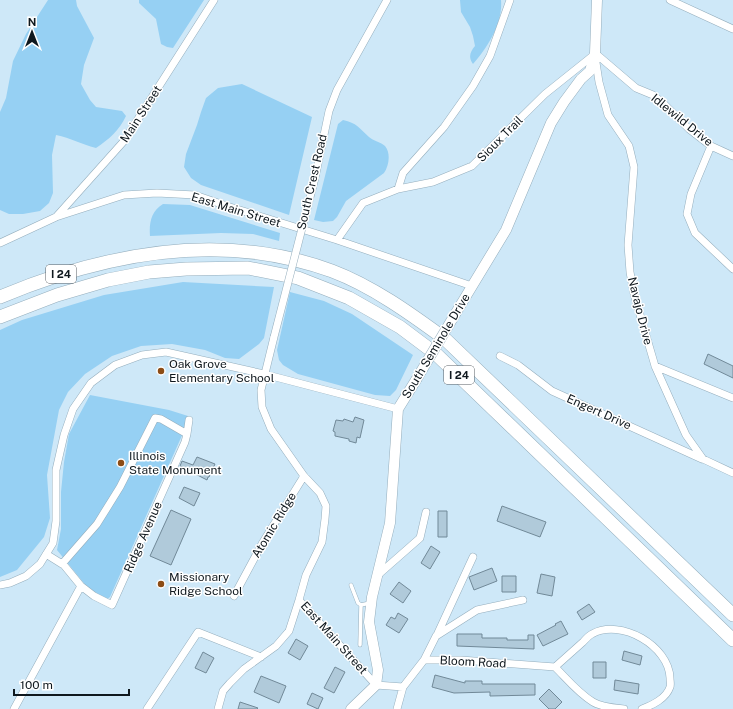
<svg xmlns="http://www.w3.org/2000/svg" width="733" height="709" font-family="'Public Sans',sans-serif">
  <rect width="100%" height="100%" fill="#cee8f8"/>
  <path fill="#96d0f3" d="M48 0H76L77 6 94 38 84 65 81 84 90 100 96 107 122 111 126 116C119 131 109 139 96 148 81 144 71 138 56 135L52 155 53 193 49 203 40 211 23 214H9L0 210V112L6 98 13 61 26 34Z
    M139 0H204L173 48 167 47 161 44 156 19 139 3Z
    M460 0H501C503 23 488 47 473 64 468 57 470 52 475 46L473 36 470 27 461 12Z
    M242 84 312 117 289 215 201 185 191 178 184 167 186 154 197 125 201 112 206 98 218 88Z
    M343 120C357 123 359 128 369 137 373 141 381 142 385 146 391 153 389 166 384 173L346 201 337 217 333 221 323 222 314 220 338 124Z
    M163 204 190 205 280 233 279 241 253 234 221 233 150 236C149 223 151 211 163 204Z
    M183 282 274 287 264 338 259 344 239 359 225 358 205 350 172 344 141 346 112 356 85 374 68 392 59 410 47 475 50 518 44 537 17 570 0 577V330L22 320 104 295Z
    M290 292 324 301 352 314 413 355 396 390 390 396 375 395 298 374 283 365 279 360 277 350Z
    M90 395 169 410 188 416 184 431 110 597 106 600 87 587 57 550 61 529V492L64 462 69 434Z"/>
  <path fill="#b0cada" stroke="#718998" d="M708 354 733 366V378L704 364Z
    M355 417 364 420 360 438 357 437 356 443 349 441V439L335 436V432L333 431 336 420 343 421 344 419 353 422Z
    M197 457 215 464 209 477H208L207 480 180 466 182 461 193 465Z
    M184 487 200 493 194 506 179 498Z
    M502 506 546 522 540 537 497 521Z
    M171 510 191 519 171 565 150 556Z
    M438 511H447V537H438Z
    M431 546 440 552 430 569 421 563Z
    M492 568 497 581 474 590 469 577Z
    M541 574 555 577 552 596 537 593Z
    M502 576H516V592H502Z
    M399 582 411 591 403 603 390 594Z
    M589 604 595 612 582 620 577 612Z
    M398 613 408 619 399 633 386 625 391 617 395 619Z
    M561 621 568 634 543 646 537 635 556 625 555 624Z
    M457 634H482V638H507V640H528V635H534V649L457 646Z
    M296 639 308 646 300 660 288 653Z
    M624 651 642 656 640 665 622 660Z
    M203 652 214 658 206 673 195 668Z
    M593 662H606V678H593Z
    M335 667 345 672 334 693 324 688Z
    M435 675 465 683V681H482V684H535V695L490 696V692L454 693 432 687Z
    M261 676 286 686 279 703 254 692Z
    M615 680 639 684 638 694 614 690Z
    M549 689 562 702 555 709H549L539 699Z
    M312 693 323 698 318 709 307 704Z
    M240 702 258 708 257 709H238Z"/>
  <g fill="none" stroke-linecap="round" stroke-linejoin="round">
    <g stroke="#95aebd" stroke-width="4.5">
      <path id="lane" d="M351 585 358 603 361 605 370 603
        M360 645 361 605"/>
    </g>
    <g stroke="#95aebd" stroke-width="8">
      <path id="street" d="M670 0 733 29
        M595 53 636 88 653 95 663 103 689 129 711 146 733 156
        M595 56 599 82 608 115 629 146 634 167 628 245 630 272 634 294 655 366 686 435 703 459 733 473
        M711 146 691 194 687 214 695 233 733 269
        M315 178 329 111 337 90 387 0
        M398 189 403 173 444 127 473 86 490 56 510 0
        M56 217 124 141 214 0
        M337 240 363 203 398 189 433 182 472 166 545 94 595 54
        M0 243 56 217 124 195 157 193 195 195 230 207 337 240 472 286
        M274 337 261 390 262 407 271 429 304 476 320 493 326 506 325 519 322 542 306 575 299 600 376 685 403 687 397 709
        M500 356 518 365 552 391 702 459
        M655 366 733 398
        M187 434 189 420
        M46 554 62 564H63L81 586 94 596 112 605 185 442 187 434 161 419 155 418 120 487 97 524 62 564
        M379 574 420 538 426 512
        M0 585 10 583 26 576 40 564 53 543 56 521V470L64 435 73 409 91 383 115 365 142 355 166 352 264 374 398 409
        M234 596 263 542 304 476
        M437 635 473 557
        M424 660 436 636 477 610 523 600
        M403 687 424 660H461L555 667
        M14 709 81 586
        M147 709 198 632 261 657
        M218 709 223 691 230 683 244 669 276 646 289 631 299 600
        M624 709C614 708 601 707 593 702 578 693 567 679 555 667 564 659 573 651 583 642 585 640 588 636 592 634 621 618 669 646 670 678 670 681 671 685 670 687 666 699 652 705 642 709"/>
    </g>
    <g stroke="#95aebd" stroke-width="11">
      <path id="secondary" d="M460 306 506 230 551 123 564 102 581 79 590 71 595 53 597 0
        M351 709 376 685 378 670 369 622 372 597 390 523 398 409 416 380"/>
    </g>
    <g stroke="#95aebd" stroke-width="14">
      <path id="highway" d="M0 297C105 253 221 230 332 271 372 286 411 314 445 339L733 615
        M0 317 57 295 108 280 149 272 186 269 248 268 298 278 349 298 400 327 436 354 733 640"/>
    </g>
    <use href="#lane" stroke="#fff" stroke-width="3.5"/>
    <use href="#street" stroke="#fff" stroke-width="7"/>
    <use href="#secondary" stroke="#fff" stroke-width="10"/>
    <use href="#highway" stroke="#fff" stroke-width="13"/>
    <g stroke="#95aebd" stroke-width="8" stroke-linecap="butt">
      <path id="street-bridge" d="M274 337 315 178"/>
    </g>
    <g stroke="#95aebd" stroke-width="11" stroke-linecap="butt">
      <path id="secondary-bridge" d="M416 380 460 306"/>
    </g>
    <use href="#street-bridge" stroke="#fff" stroke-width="7"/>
    <use href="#secondary-bridge" stroke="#fff" stroke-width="10"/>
  </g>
  <g fill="#8c4c15" stroke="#fff" stroke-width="1.5">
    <circle cx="161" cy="371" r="4"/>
    <circle cx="121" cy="463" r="4"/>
    <circle cx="161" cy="584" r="4"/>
  </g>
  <g text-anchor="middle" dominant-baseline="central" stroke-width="3" stroke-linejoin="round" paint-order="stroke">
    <g fill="#fff" stroke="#575d62" stroke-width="1">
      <rect x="46" y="265" width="30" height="18" rx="3"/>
      <rect x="444" y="366" width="30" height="18" rx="3"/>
    </g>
    <g font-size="11" font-weight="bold" fill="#0f181e">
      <text x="61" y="274">I 24</text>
      <text x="459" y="375">I 24</text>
    </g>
    <g font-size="12" fill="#0f181e" stroke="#fff">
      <text transform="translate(141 114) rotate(-57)">Main Street</text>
      <text transform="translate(682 120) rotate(39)">Idlewild Drive</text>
      <text transform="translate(500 139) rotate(-45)">Sioux Trail</text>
      <text transform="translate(312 182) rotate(-77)">South Crest Road</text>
      <text transform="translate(236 210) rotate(17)">East Main Street</text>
      <text transform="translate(640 311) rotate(76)">Navajo Drive</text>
      <text transform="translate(436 346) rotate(-59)">South Seminole Drive</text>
      <text transform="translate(599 412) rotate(24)">Engert Drive</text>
      <text transform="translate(274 525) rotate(-59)">Atomic Ridge</text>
      <text transform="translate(143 537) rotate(-66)">Ridge Avenue</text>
      <text transform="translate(334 638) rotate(48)">East Main Street</text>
      <text transform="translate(473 662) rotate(3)">Bloom Road</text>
    </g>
    <g font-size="12" fill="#0f181e" stroke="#fff" text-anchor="start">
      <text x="169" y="364">Oak Grove<tspan x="169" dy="14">Elementary School</tspan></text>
      <text x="129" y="456">Illinois<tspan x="129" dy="14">State Monument</tspan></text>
      <text x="169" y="577">Missionary<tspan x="169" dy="14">Ridge School</tspan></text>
    </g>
  </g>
  <g transform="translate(32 32)" stroke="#ffffff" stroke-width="3" paint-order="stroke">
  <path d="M0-3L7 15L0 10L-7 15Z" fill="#0f181e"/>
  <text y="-6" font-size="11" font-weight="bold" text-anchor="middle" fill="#0f181e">N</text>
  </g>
  <path d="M14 689v6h115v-6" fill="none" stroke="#0f181e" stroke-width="2"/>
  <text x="20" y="689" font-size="12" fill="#0f181e" stroke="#ffffff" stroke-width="3" paint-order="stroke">100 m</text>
</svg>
